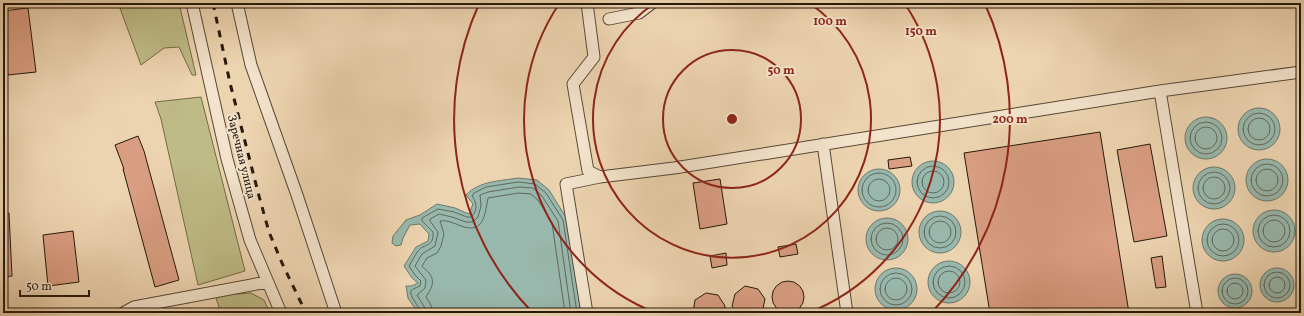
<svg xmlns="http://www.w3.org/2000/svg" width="1304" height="316" font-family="Vollkorn,serif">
  <rect width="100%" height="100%" fill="#edd4b0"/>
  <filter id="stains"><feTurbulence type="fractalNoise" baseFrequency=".005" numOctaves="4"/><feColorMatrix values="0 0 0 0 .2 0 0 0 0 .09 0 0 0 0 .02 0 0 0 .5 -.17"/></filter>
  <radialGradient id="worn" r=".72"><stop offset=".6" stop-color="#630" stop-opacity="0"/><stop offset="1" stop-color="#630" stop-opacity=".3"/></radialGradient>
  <path fill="#bfbb86" stroke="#726a48" d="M118 3H179L196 75H192L179 47 164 48 141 65Z
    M201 97 245 271 198 285 161 119 155 102Z
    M251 293 264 300 270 313H221L216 298 224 295Z"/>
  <path fill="#99b8ad" stroke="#6b786c" d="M1238 129a21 21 0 1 1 42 0a21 21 0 1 1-42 0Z
    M1185 138a21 21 0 1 1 42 0a21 21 0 1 1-42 0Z
    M1246 180a21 21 0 1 1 42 0a21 21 0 1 1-42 0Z
    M912 182a21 21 0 1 1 42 0a21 21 0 1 1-42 0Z
    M1193 188a21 21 0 1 1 42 0a21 21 0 1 1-42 0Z
    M858 190a21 21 0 1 1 42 0a21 21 0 1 1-42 0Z
    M518 178 537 180 549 190 567 219 581 313H418L408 298 406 286H412L418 283 412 278 404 266 416 247 428 241 429 234 420 224 410 225 403 238 401 245 396 246 392 243 393 236 406 220 420 215 437 204 455 208 469 214 473 204 466 195C479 181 500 181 518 178Z
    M1253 231a21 21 0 1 1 42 0a21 21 0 1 1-42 0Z
    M919 232a21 21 0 1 1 42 0a21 21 0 1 1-42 0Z
    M866 239a21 21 0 1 1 42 0a21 21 0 1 1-42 0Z
    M1202 240a21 21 0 1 1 42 0a21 21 0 1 1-42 0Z
    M928 282a21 21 0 1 1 42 0a21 21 0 1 1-42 0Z
    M1260 285a17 17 0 1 1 34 0a17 17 0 1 1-34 0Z
    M875 289a21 21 0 1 1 42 0a21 21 0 1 1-42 0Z
    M1218 291a17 17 0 1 1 34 0a17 17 0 1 1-34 0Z"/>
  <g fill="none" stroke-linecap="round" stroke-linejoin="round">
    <path stroke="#5f685c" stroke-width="1" d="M1243 129a16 16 0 1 1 32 0a16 16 0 1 1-32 0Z
      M1248 129a11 11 0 1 1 22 0a11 11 0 1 1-22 0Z
      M1190 138a16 16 0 1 1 32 0a16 16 0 1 1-32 0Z
      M1195 138a11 11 0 1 1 22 0a11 11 0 1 1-22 0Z
      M1251 180a16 16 0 1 1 32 0a16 16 0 1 1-32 0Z
      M917 182a16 16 0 1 1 32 0a16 16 0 1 1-32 0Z
      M1256 180a11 11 0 1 1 22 0a11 11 0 1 1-22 0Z
      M922 182a11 11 0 1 1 22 0a11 11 0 1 1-22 0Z
      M1198 188a16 16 0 1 1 32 0a16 16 0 1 1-32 0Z
      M862 190a17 17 0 1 1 34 0a17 17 0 1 1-34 0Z
      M1203 188a11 11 0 1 1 22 0a11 11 0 1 1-22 0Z
      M868 190a11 11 0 1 1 22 0a11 11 0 1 1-22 0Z
      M1258 231a16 16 0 1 1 32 0a16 16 0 1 1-32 0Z
      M924 232a16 16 0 1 1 32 0a16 16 0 1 1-32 0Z
      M1263 231a11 11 0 1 1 22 0a11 11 0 1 1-22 0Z
      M929 232a11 11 0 1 1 22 0a11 11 0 1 1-22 0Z
      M871 239a16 16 0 1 1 32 0a16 16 0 1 1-32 0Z
      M1207 240a16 16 0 1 1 32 0a16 16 0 1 1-32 0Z
      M876 239a11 11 0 1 1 22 0a11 11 0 1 1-22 0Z
      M1212 240a11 11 0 1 1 22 0a11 11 0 1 1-22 0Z
      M933 282a16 16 0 1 1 32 0a16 16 0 1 1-32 0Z
      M938 282a11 11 0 1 1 22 0a11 11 0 1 1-22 0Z
      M1264 285a13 13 0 1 1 26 0a13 13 0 1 1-26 0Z
      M880 289a16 16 0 1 1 32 0a16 16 0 1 1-32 0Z
      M1269 285a8 8 0 1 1 16 0a8 8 0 1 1-16 0Z
      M885 289a11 11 0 1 1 22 0a11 11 0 1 1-22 0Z
      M1222 291a13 13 0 1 1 26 0a13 13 0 1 1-26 0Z
      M1227 291a8 8 0 1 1 16 0a8 8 0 1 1-16 0Z
      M421 313C420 307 409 296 411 291 412 289 418 287 420 286L421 281 415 275 409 266C412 261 415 255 418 251 424 243 434 248 433 232L422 221V218L438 209 454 212 467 217H471C478 211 477 203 472 196L474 193 486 187 518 182 535 184 546 193 563 220 577 313
      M426 313 425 308 417 295 425 288 426 280 415 266 422 254 435 246 438 232 430 221V219L439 214 452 217 466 222H473L478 217 481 206 480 195 488 192 519 187 533 188 542 196 558 221 571 313
      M432 313 431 305 426 297C431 289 436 282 429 273 427 270 424 269 422 266L427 258 437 253 441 246 444 234 440 221C445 220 451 222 456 224 483 236 484 219 488 198L519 193 531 194 538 200 552 223 565 313"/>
  </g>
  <path fill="#da9e82" stroke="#25190a" d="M28 8 36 72 8 75 3 36V11Z
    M1100 132 1129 313H990L964 153Z
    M138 136 144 151 179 280 155 287 123 169H124L115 145Z
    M1150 144 1167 236 1134 242 1117 150Z
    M910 157 912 166 889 169 888 160Z
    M720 179 727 224 700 229 693 183Z
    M3 213H9L12 276 3 277Z
    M73 231 79 282 48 286 43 235Z
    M796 244 798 254 780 257 778 247Z
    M726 253 727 265 712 268 710 256Z
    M1162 256 1166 287 1156 288 1151 258Z
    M772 297a16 16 0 1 1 32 0a16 16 0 1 1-32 0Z
    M745 286 758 289 765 299 762 313H737L732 306 735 294Z
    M706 293 718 295 725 306 724 313H693L695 300Z"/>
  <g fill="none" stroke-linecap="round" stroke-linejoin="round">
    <g stroke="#574834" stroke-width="13">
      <path id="minor" d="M192 3 227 159 250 240 281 313
        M237 3 251 65 297 195 336 313
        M587 3 594 57 573 84 588 171 600 177
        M609 19 639 13 652 3
        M1160 91 1197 313
        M823 144 847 313
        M123 313 134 307 267 282
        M587 313 566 184 600 177 674 168 1160 91 1301 72"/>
    </g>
    <use href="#minor" stroke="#f3e3cc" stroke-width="11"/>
    <path stroke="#25190a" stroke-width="3" stroke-dasharray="7 7" stroke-linecap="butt" d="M213 3 230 83 259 196 269 232 282 263 306 313"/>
  </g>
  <g fill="none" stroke="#8f2418" stroke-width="2">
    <circle cx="732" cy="119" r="69"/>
    <path d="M809 3A139 139 0 1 1 655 3"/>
    <path d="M656 313A208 208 0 0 1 559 4M905 4A208 208 0 0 1 808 313"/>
    <path d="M532 312A278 278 0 0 1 479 4M985 4A278 278 0 0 1 932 312"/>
  </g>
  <g text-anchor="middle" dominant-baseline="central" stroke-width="4" stroke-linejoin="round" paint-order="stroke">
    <g font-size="12" fill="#25190a" stroke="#f3e3cc">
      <text transform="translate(241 157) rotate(76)">Заречная улица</text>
    </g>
  </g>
  <circle cx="732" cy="119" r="6" fill="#8f2418" stroke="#f3e3cc" stroke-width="2"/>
  <g font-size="12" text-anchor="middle" font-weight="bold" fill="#8f2418" stroke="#f3e3cc" stroke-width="4" stroke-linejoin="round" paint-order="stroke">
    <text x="830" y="25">100 m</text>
    <text x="921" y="35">150 m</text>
    <text x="781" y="74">50 m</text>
    <text x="1010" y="123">200 m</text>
  </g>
  <rect width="1304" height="316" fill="none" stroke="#edd4b0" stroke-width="16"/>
  <rect x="4" y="4" width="1296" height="308" fill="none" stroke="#25190a" stroke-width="2"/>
  <rect x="8" y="8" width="1288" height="300" fill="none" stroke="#25190a"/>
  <path d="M20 290v6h69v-6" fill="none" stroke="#25190a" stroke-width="2"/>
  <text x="26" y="290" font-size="12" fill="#25190a" stroke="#f3e3cc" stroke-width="3" paint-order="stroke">50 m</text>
  <rect width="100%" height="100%" filter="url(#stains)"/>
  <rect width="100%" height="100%" fill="url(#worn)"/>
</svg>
